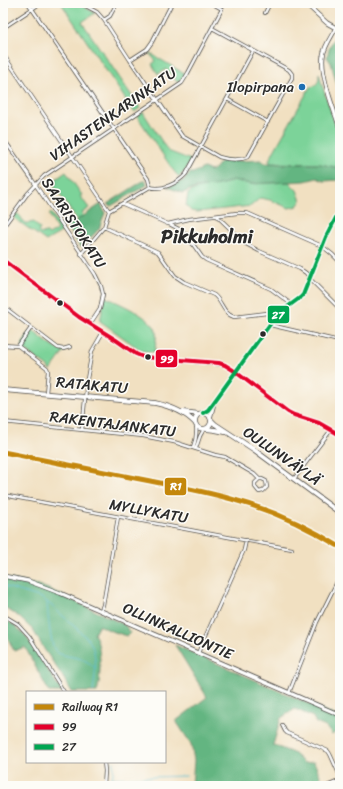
<svg xmlns="http://www.w3.org/2000/svg" width="343" height="789" font-family="Sriracha,sans-serif">
  <rect width="100%" height="100%" fill="#fdfcf7"/>
  <filter id="ink" filterUnits="userSpaceOnUse"><feTurbulence type="fractalNoise" baseFrequency=".025" numOctaves="2"/><feDisplacementMap in="SourceGraphic" scale="8" xChannelSelector="R" yChannelSelector="G"/><feConvolveMatrix kernelMatrix="1 2 1 2 8 2 1 2 1" color-interpolation-filters="sRGB"/></filter>
  <filter id="wash" filterUnits="userSpaceOnUse"><feTurbulence type="fractalNoise" baseFrequency=".012" numOctaves="4" result="noise"/><feDisplacementMap in="SourceGraphic" scale="16" xChannelSelector="R" yChannelSelector="G"/><feGaussianBlur stdDeviation="0.9" result="paint"/><feColorMatrix in="noise" values="0 0 0 0 0 0 0 0 0 0 0 0 0 0 0 0 0 1.4 0 .05"/><feComposite in="paint" operator="in"/></filter>
  <g filter="url(#wash)">
    <rect width="100%" height="100%" fill="#f1e0c1"/>
    <path fill="#7bd399" stroke="#537f62" d="M61 3H77L95 13 82 22 140 108 134 112Z
      M148 52 185 74 181 79 177 82 167 69 158 74 152 64 156 61Z
      M319 73 322 85 340 139V168L320 164 270 163 269 160 310 87C318 86 319 81 319 73Z
      M143 112 168 151 191 160 185 171 179 177 173 170 137 116Z
      M66 172 82 195 80 196 89 208 82 213 83 216 77 220 54 186 57 182 56 179Z
      M233 180 250 184 289 182 297 190 301 201 297 206 289 208 270 200 260 198 251 206 197 212 191 211 186 206 188 194 191 191 200 188 227 183Z
      M16 213C27 219 18 226 34 222L40 229 38 232 41 234 45 232 47 233 49 235 57 230 49 214 51 213 63 231 46 241 14 218V216Z
      M105 297C117 302 154 318 156 331 157 335 155 347 155 352L142 351 100 321Z
      M33 331C41 337 56 352 65 350L50 371 48 367 22 348C22 342 28 333 33 331Z"/>
    <path fill="#64b581" stroke="#487056" d="M340 31V85H337L331 63 327 57C329 47 333 38 340 31Z
      M222 160 240 161 261 160 265 163 280 164H320L340 168V180L324 181 317 178 305 181 250 184 233 180C217 189 198 184 183 193L167 187 183 181 190 173H193L204 168 211 171 216 168Z
      M143 181H146L147 185 111 206 107 204Z
      M101 204 105 213 99 229 81 248 67 227Z
      M3 578 38 585 51 590 125 625 130 633 127 636 111 631 99 625 94 634C102 644 101 680 97 692H72L61 674 44 649 33 630 18 616 3 607Z
      M3 618 15 626 25 635 62 692H49L25 647 14 651 5 632 3 633Z
      M175 645 332 714 340 720V737L337 731 332 735 326 727 316 723 313 717 295 709 281 718 273 745 293 753 304 763 314 762 322 780 308 786H192L194 760 191 744 176 721 207 697Z"/>
    <g fill="none" stroke-linecap="round" stroke-linejoin="round">
      <path stroke="#52b9d0" stroke-width="1" d="M3 586 42 598 52 606 88 639C99 653 95 676 93 692
        M47 603C48 613 50 643 55 650 57 653 60 654 63 655 79 659 82 656 95 668
        M112 778 186 776
        M110 786 113 774 114 762"/>
    </g>
  </g>
  <g filter="url(#ink)">
    <g fill="none" stroke-linecap="round" stroke-linejoin="round">
      <g stroke="#494642" stroke-width="4">
        <path id="minor" d="M28 3 148 179 150 187
          M80 3 97 12 104 20 130 60 182 136 219 157C229 160 239 161 248 157L292 78V74L289 70 212 28
          M265 13 270 3
          M104 20 110 16 117 3
          M3 28 41 3
          M3 54 109 211
          M130 60 147 49 152 42 172 3
          M227 99 268 122
          M3 138 31 178 95 274 101 286 103 294 100 309 90 324
          M123 204 168 224 189 219 237 213H247L322 246 332 254 340 262
          M217 216 246 244 259 251 300 269 306 273 311 280 340 309
          M169 224 181 230 185 233 202 257 206 260 271 289 291 304
          M3 227 28 193 44 176 182 83 188 73 222 9 211 3
          M104 227 158 252 175 276 184 282 214 295C222 301 223 314 234 317L267 313 278 315
          M81 254 104 227 109 211 150 187C162 191 178 183 186 174L253 51
          M3 306 58 348 63 349 70 347
          M270 325 335 340
          M3 345 18 346 47 368 48 371 46 393
          M18 346 31 328
          M236 372 288 412 294 415 319 423 340 435
          M3 422 143 436 174 442 215 455 225 457 254 474 259 479H262L266 481 267 487 263 491 259 492 255 487V483L259 479
          M82 430 87 379 92 351 103 332
          M193 447C196 440 197 433 196 425
          M196 448 200 436 204 429
          M294 479 308 460 331 430
          M3 495 292 549
          M101 610 103 605 118 517
          M3 615 18 624 29 636 64 692
          M198 653 244 550 246 540
          M289 693 317 622 340 576
          M282 725 285 731 287 733 328 751 330 754 340 776
          M104 786 105 771 104 762"/>
      </g>
      <g stroke="#494642" stroke-width="5">
        <path id="tertiary" d="M305 3 327 23 336 28
          M336 28C331 37 324 47 323 56 320 74 334 111 340 128
          M3 260 79 317 116 340 136 354 143 357 220 364 227 366 236 372
          M203 413 208 410 214 402 273 320 282 311 301 297 303 295 326 237 340 210
          M210 418 214 403
          M3 576 28 581 60 593 340 715
          M328 786 340 781"/>
      </g>
      <g stroke="#494642" stroke-width="5.5">
        <path id="secondary" d="M3 390 155 403C169 406 185 412 195 423
          M183 412 200 414
          M195 421a8 8 0 1 1 16 0a8 8 0 1 1-16 0Z
          M211 420 215 424 253 449 340 513
          M206 429 215 430 225 432"/>
      </g>
      <use href="#minor" stroke="#fff" stroke-width="2.5"/>
      <use href="#tertiary" stroke="#fff" stroke-width="3.5"/>
      <use href="#secondary" stroke="#fff" stroke-width="4"/>
      <g stroke="#fdfcf7" stroke-width="7">
        <path id="bus-1" d="M3 260 79 317 116 340 136 354 143 357 219 363 225 365 233 370 288 412 294 415 319 423 340 435"/>
      </g>
      <g stroke="#fdfcf7" stroke-width="7">
        <path id="bus-2" d="M203 413 208 410 214 402 273 320 282 311 301 297 303 295 326 237 340 210"/>
      </g>
      <use href="#bus-1" stroke="#e4002b" stroke-width="4"/>
      <use href="#bus-2" stroke="#00a651" stroke-width="4"/>
      <g stroke="#fdfcf7" stroke-width="8">
        <path id="rail-1" d="M3 452C49 461 94 470 140 479 173 486 206 491 238 501 274 511 308 527 340 547"/>
      </g>
      <use href="#rail-1" stroke="#c4870b" stroke-width="5"/>
    </g>
  </g>
  <circle fill="#1f6fb2" stroke="#fdfcf7" stroke-width="1.5" cx="302" cy="87" r="4"/>
  <g fill="#2b2b2b" stroke="#fdfcf7" stroke-width="1.5">
    <circle cx="60" cy="303" r="3.5"/>
    <circle cx="263" cy="334" r="3.5"/>
    <circle cx="148" cy="357" r="3.5"/>
  </g>
  <g text-anchor="middle" dominant-baseline="central" stroke-width="3" stroke-linejoin="round" paint-order="stroke">
    <g font-size="15" fill="#2b2b2b" stroke="#fdfcf7" text-anchor="end">
      <text x="294" y="87">Ilopirpana</text>
    </g>
    <g font-size="15" fill="#2b2b2b" stroke="#fdfcf7">
      <text transform="translate(113 114) rotate(-35)">VIHASTENKARINKATU</text>
      <text transform="translate(74 223) rotate(57)">SAARISTOKATU</text>
      <text transform="translate(92 385) rotate(5)">RATAKATU</text>
      <text transform="translate(113 424) rotate(7)">RAKENTAJANKATU</text>
      <text transform="translate(282 456) rotate(35)">OULUNVÄYLÄ</text>
      <text transform="translate(149 511) rotate(10)">MYLLYKATU</text>
      <text transform="translate(178 631) rotate(24)">OLLINKALLIONTIE</text>
    </g>
    <g font-size="19" font-weight="bold" fill="#2b2b2b" stroke="#fdfcf7">
      <text x="207" y="236">Pikkuholmi</text>
    </g>
  </g>
  <g stroke="#fdfcf7" stroke-width="1.5">
    <rect x="267" y="305" width="23" height="19" rx="4" fill="#00a651"/>
    <rect x="155" y="349" width="23" height="19" rx="4" fill="#e4002b"/>
    <rect x="164" y="477" width="23" height="19" rx="4" fill="#c4870b"/>
  </g>
  <g font-size="11" text-anchor="middle" font-weight="bold" fill="#fff">
    <text x="278" y="319">27</text>
    <text x="167" y="363">99</text>
    <text x="176" y="490">R1</text>
  </g>
  <rect width="343" height="789" fill="none" stroke="#fdfcf7" stroke-width="16"/>
  <rect x="26" y="691" width="140" height="72" fill="#fdfcf7" stroke="#a9a8a5"/>
  <rect x="34" y="704" width="20" height="6" fill="#c4870b" stroke="#a9a8a5"/>
  <text x="62" y="711" font-size="12" fill="#2b2b2b">Railway R1</text>
  <rect x="34" y="724" width="20" height="6" fill="#e4002b" stroke="#a9a8a5"/>
  <text x="62" y="731" font-size="12" fill="#2b2b2b">99</text>
  <rect x="34" y="744" width="20" height="6" fill="#00a651" stroke="#a9a8a5"/>
  <text x="62" y="751" font-size="12" fill="#2b2b2b">27</text>
</svg>
